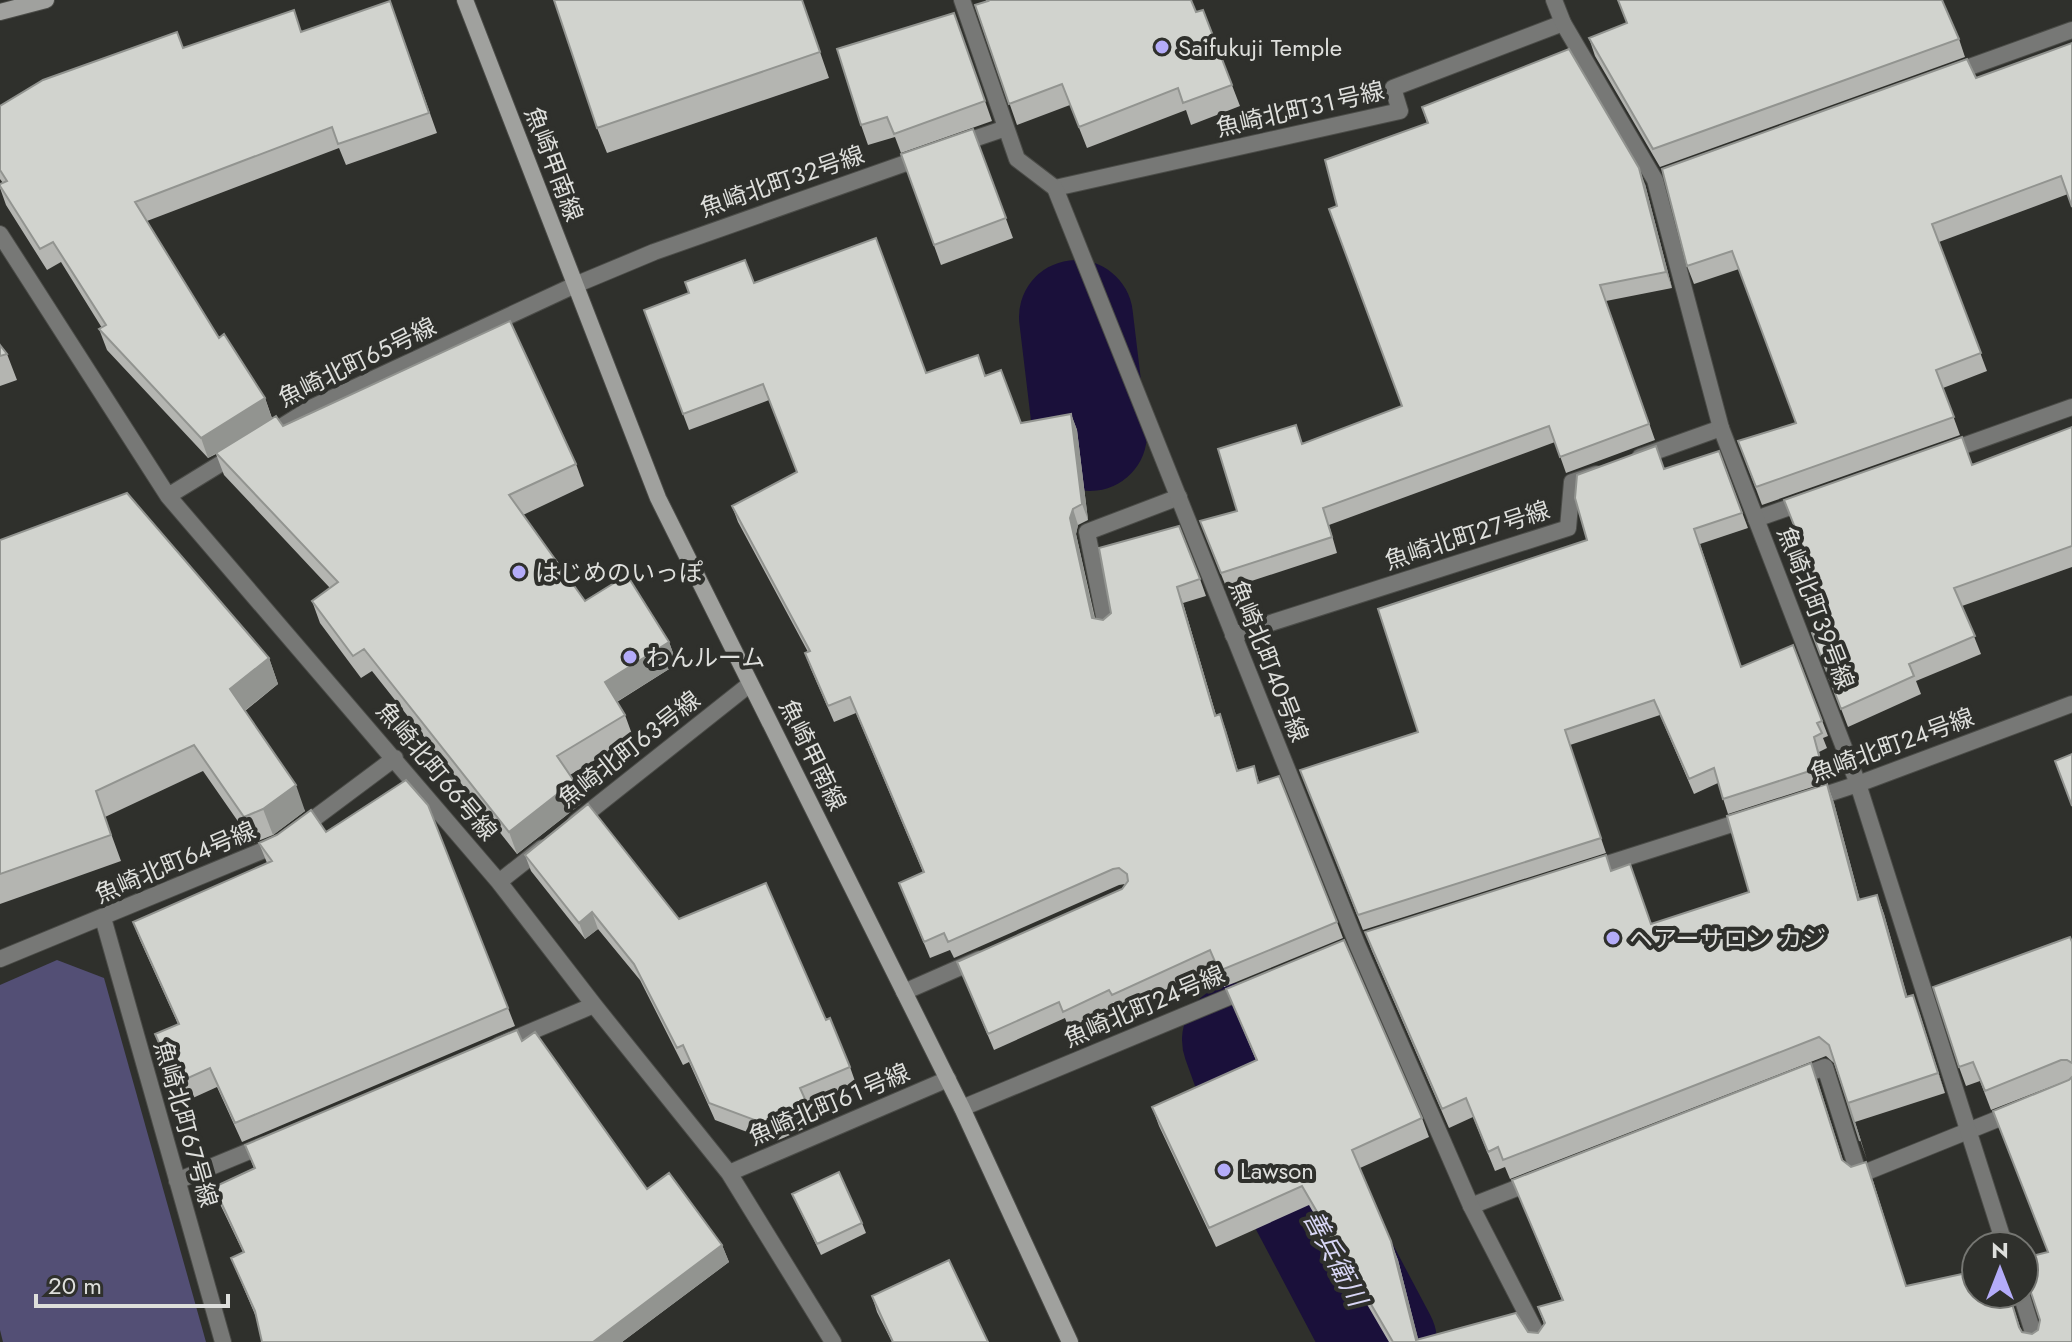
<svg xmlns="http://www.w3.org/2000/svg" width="2072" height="1342" font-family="Jost,'Noto Sans JP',sans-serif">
  <rect width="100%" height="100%" fill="#2f302c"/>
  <path fill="#534f75" d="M57 960 104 978 206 1342H3L0 1330V985Z"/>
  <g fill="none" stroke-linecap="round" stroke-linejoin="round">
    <path stroke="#1a103a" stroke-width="114" d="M1076 317 1090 434
      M1239 1040 1279 1151 1380 1342"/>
    <g stroke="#4b4c48" stroke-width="18">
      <path id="lane" d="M1950 74 2072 30
        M1055 188 1400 111 1393 88 1563 23
        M1946 452 2072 407
        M1640 457 1721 428
        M1756 519 1807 501
        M1106 626 1087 532 1179 497
        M1233 635 1568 528 1572 482 1596 474
        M904 992 979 959
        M1796 1078 1825 1067 1859 1175 2015 1112
        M1471 1206 1532 1182"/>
    </g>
    <g stroke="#4b4c48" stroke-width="18">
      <path id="street" d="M962 0 1017 159 1055 188 1357 944 1471 1206 1541 1342
        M1554 0 1563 23 1655 180 1721 428 1858 784 2005 1246
        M956 145 1006 128
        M0 234 168 496 499 882 594 1005 729 1173 833 1342
        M265 437 313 407 575 285 654 252 923 157
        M168 496 238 453
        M1812 799 1858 784 2072 704
        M576 822 750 684
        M300 829 395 758
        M1591 869 1748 819
        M499 882 542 848
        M103 918 223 1342
        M0 959 281 843
        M499 1045 594 1005
        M962 1108 1248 989
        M729 1173 948 1079
        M177 1181 264 1145
        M2021 1294 2036 1342"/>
    </g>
    <g stroke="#4b4c48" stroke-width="18">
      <path id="secondary" d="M465 0 658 498 962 1108 1070 1342
        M0 12 46 0"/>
    </g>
    <use href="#lane" stroke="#777876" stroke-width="16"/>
    <use href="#street" stroke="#777876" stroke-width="16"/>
    <use href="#secondary" stroke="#a0a19e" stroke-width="16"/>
  </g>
  <path fill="#b4b5b1" d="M802 0 829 78 607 153 597 128Z
    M390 1 437 133 346 165 339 148 147 221 219 338 265 398 272 418 283 426 576 464 584 486 523 515 585 601 669 642 677 664 617 702 625 715 633 737 570 775 574 781 582 803 517 854 372 671 361 678 320 623 312 601 330 588 224 475 216 454 208 458 107 350 99 329 102 328 61 262 47 270 6 205 0 188V184L3 183 0 179V106L183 48 302 32Z
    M975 5 1196 12 1203 10 1240 106 1191 125 1186 110 1087 148 1070 105 1017 125Z
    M954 13 992 121 901 153 895 137 868 145 861 125Z
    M1589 38 1959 39 1965 57 1660 167 1595 56Z
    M2072 43 2068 194 1939 242 1987 371 1943 388 1960 435 1762 505 1738 441 1796 423 1739 269 1694 284 1687 266 1976 78Z
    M1422 107 1645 184 1672 288 1606 301 1655 440 1566 473 1555 442 1329 525 1337 553 1227 589 1206 537 1237 511 1303 443 1402 407 1337 206 1427 123Z
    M973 129 1013 238 941 265 901 154Z
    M754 283 926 373 985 376 1021 423 1071 414 1077 430 1088 520 1078 525 1076 534 1095 618 1103 620 1111 613 1099 548 1200 579 1206 596 1183 603 1216 715 1220 714 1238 771 1254 766 1259 782 1337 922 1343 938 1224 987 1216 966 1118 1012 1115 1006 1069 1029 1065 1018 994 1050 957 962 1122 889 1125 884 1119 885 954 958 950 950 930 958 899 883 923 872 856 713 834 722 811 669 805 653 808 652 738 522 732 506 797 472 769 400 689 430 644 310Z
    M0 345 7 354 17 380 0 386Z
    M2072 427V567L1962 606 1981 654 1916 681 1921 694 1848 727 1812 633 1833 624 1972 465Z
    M1719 451 1748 528 1700 544 1741 667 1793 645 1828 736 1823 738 1827 748 1819 752 1828 782 1728 814 1718 783 1694 794 1660 715 1570 745 1606 853 1363 930 1306 785 1418 732 1587 540 1665 469Z
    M0 540 269 658 278 684 245 711 305 811 273 835 253 843 203 771 105 817 121 861 0 904Z
    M1827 784 1834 803 1860 900 1877 895 1884 914 1907 996 1913 995 1945 1093 1855 1122 1867 1160 1834 1063 1826 1056 1510 1179 1505 1167 1495 1171 1473 1117 1449 1128 1372 951 1365 932 1612 871 1652 924 1749 892Z
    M326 832 508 1008 515 1026 242 1142 217 1087 184 1102 162 1053 155 1034 178 1024 140 940 133 922 267 863 259 843Z
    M525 855 679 919 826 1020 850 1067 856 1084 807 1103 815 1124 774 1142 715 1120 689 1062 683 1065 640 980 598 929 585 939 531 871Z
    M2072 942V1342H1389L1309 1205 1216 1247 1159 1126 1152 1107 1256 1060 1226 989 1422 1118 1429 1137 1360 1168 1398 1260 1418 1339 1528 1332 1538 1333 1544 1324 1538 1307 1562 1300 1512 1180 1811 1063 1843 1161 1873 1181 1906 1286 2010 1297 2021 1330 2022 1332 2032 1334 2038 1330 2040 1320 2030 1289 2024 1284V1258L2048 1252 2069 1080 2071 1079 1991 1110 1980 1081 1966 1086 1959 1067Z
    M522 1041 647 1189 722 1245 729 1262 622 1342H262L256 1317 231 1258 243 1252 220 1204 214 1187 254 1168 245 1145Z
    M792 1194 862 1223 866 1233 821 1255Z
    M872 1296 988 1342H892L877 1312Z"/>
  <path fill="#929490" d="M1639 168 1645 184 1672 288 1666 272Z
    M265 398 272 419 208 458 201 438Z
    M1071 414 1077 430 1088 520 1082 504Z
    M1073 509 1078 525 1076 534 1098 634 1092 618 1070 518Z
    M1177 587 1183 603 1221 732 1215 716Z
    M669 642 677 664 613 704 605 682Z
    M269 658 278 684 239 715 230 689Z
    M1220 714 1226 730 1243 787 1237 771Z
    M1814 737 1819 752 1828 782 1822 767Z
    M574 781 582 803 517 854 509 832Z
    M1827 784 1834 803 1865 919 1858 900Z
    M296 785 305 811 273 835 263 809Z
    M1877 895 1884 914 1913 1016 1906 997Z
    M592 912 598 929 585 939 579 923Z
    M1913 995 1920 1014 1945 1093 1938 1073Z
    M1811 1063 1818 1082 1849 1179 1842 1160Z
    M1866 1162 1873 1181 1912 1305 1906 1286Z
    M1391 1241 1398 1260 1419 1342H1417Z
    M722 1245 729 1262 622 1342H593Z"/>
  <path fill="#d1d3ce" stroke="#929490" stroke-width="2" d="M554 0H802L820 52 597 128Z
    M987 0H1191L1196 12 1203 10 1232 85 1183 103 1178 88 1079 127 1062 84 1009 104 975 5 988 1Z
    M1618 0H1942L1959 39 1653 149 1589 38 1627 23Z
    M390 1 429 113 338 144 332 127 135 202 219 338 224 334 265 398 201 438 99 329 106 325 53 242 40 249 0 186V184L7 181 0 170V106L43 80 177 32 183 48 294 10 301 32Z
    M954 13 985 101 894 134 887 117 861 125 837 49Z
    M2072 43V207L2061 176 1932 224 1981 353 1936 370 1954 417 1756 487 1738 441 1796 423 1732 251 1687 266 1662 169 1967 59 1976 78Z
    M1569 49 1639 168 1666 272 1600 285 1649 424 1560 457 1549 426 1323 508 1332 537 1221 573 1200 521 1237 511 1218 449 1296 425 1302 444 1402 406 1329 209 1337 206 1325 160 1428 123 1422 107Z
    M973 129 1006 218 934 245 901 154Z
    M876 238 926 373 978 355 985 376 1001 370 1021 423 1071 414 1082 504 1073 509 1070 518 1092 618 1103 620 1111 613 1099 548 1179 526 1200 579 1177 587 1215 716 1220 714 1237 771 1254 766 1258 783 1279 776 1337 922 1219 971 1210 950 1112 995 1109 990 1063 1012 1059 1002 988 1034 957 962 1122 889 1128 881 1127 874 1119 868 1113 869 948 942 944 933 924 942 899 883 924 872 850 697 828 706 805 653 810 651 732 506 797 472 763 384 683 414 644 310 689 293 685 282 745 260 754 283Z
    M510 321 576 464 509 495 585 601 627 575 669 642 605 682 625 715 557 756 574 781 509 832 364 649 353 656 312 601 338 582 216 453 276 416 283 426Z
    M0 345 7 354 0 356Z
    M2072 427V546L1954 588 1975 636 1909 664 1914 676 1841 709 1812 633 1833 624 1784 500 1962 437 1972 465Z
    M1656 446 1664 469 1719 451 1742 513 1694 529 1741 667 1793 645 1822 721 1817 723 1822 733 1814 737 1822 767 1723 799 1714 768 1689 779 1654 700 1565 730 1601 838 1358 915 1300 770 1418 732 1378 609 1587 540 1575 498 1577 475Z
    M127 493 269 658 230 689 296 785 263 809 244 817 194 745 96 791 111 835 0 874V540Z
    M2072 754V806L2055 761Z
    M406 780 428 805 508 1008 235 1123 210 1068 177 1083 155 1034 179 1024 133 922 272 861 259 843 277 835 311 810 326 832Z
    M1827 784 1858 900 1877 895 1906 997 1913 995 1938 1073 1848 1103 1860 1141 1829 1045 1819 1037 1503 1160 1498 1147 1488 1152 1466 1098 1442 1109 1365 932 1606 855 1611 871 1630 864 1651 924 1749 892 1727 816Z
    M588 804 679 919 766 883 826 1020 830 1018 850 1067 800 1088 809 1108 768 1125 709 1103 683 1045 677 1048 634 964 592 912 579 923 525 855Z
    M2070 937 2072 942V1063L2067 1060H2061L1985 1091 1973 1062 1959 1067 1933 987Z
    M1344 940 1422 1118 1352 1150 1391 1241 1416 1340 1516 1313 1528 1332 1538 1333 1545 1323 1538 1307 1563 1300 1512 1180 1811 1063 1842 1160 1851 1167 1866 1162 1906 1286 1976 1271V1294H2009L2019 1327 2022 1332 2032 1334 2038 1330 2040 1320 2024 1271V1258L2048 1252 1993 1111 2069 1080 2072 1077V1342H1393L1302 1186 1209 1228 1152 1107 1257 1060 1226 989Z
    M517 1030 522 1041 535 1032 647 1189 669 1173 722 1245 593 1342H262L255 1311 231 1258 244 1252 214 1187 255 1168 245 1145Z
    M839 1172 862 1223 817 1244 792 1194Z
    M949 1260 988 1342H893L872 1296Z"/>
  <g fill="#b4acf9" stroke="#2f302c" stroke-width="3">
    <circle cx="1162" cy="47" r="8"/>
    <circle cx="519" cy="572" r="8"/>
    <circle cx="630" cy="657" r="8"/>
    <circle cx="1613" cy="938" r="8"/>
    <circle cx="1224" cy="1170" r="8"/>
  </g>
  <g text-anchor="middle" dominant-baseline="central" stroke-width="8" stroke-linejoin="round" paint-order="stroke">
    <g font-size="24" fill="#dedfdc" stroke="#2f302c" text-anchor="start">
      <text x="1178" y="47">Saifukuji Temple</text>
      <text x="535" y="572">はじめのいっぽ</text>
      <text x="646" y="657">わんルーム</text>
      <text x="1629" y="938">ヘアーサロン カジ</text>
      <text x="1240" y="1170">Lawson</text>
    </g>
    <g font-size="24" fill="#dedfdc" stroke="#2f302c">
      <text transform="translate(1300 109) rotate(-13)">魚崎北町３１号線</text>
      <text transform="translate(554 164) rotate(69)">魚崎甲南線</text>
      <text transform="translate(782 181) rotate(-19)">魚崎北町３２号線</text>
      <text transform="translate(357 362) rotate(-26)">魚崎北町６５号線</text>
      <text transform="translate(1467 535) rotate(-18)">魚崎北町２７号線</text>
      <text transform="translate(1816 608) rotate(69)">魚崎北町３９号線</text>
      <text transform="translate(1269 661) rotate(68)">魚崎北町４０号線</text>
      <text transform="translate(1892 745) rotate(-20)">魚崎北町２４号線</text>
      <text transform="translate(629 749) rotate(-38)">魚崎北町６３号線</text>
      <text transform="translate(813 755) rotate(64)">魚崎甲南線</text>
      <text transform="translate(437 771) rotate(50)">魚崎北町６６号線</text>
      <text transform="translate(175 862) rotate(-23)">魚崎北町６４号線</text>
      <text transform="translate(1144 1006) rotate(-23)">魚崎北町２４号線</text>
      <text transform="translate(829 1104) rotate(-23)">魚崎北町６１号線</text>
      <text transform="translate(186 1124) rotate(74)">魚崎北町６７号線</text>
    </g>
    <g font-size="26" font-style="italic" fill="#d8d6f5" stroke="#2f302c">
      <text transform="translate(1335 1258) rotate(62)">善兵衛川</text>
    </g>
  </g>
  <g transform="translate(2000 1270)"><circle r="38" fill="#2f302c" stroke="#757672" stroke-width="2"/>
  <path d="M0-6L14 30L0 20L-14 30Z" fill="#b4acf9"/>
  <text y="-12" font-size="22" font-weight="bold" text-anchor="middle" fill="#dedfdc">N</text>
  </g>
  <path d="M36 1294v12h192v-12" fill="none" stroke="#dedfdc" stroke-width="4"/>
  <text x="48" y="1294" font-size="24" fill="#dedfdc" stroke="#2f302c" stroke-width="6" paint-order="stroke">20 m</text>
</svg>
